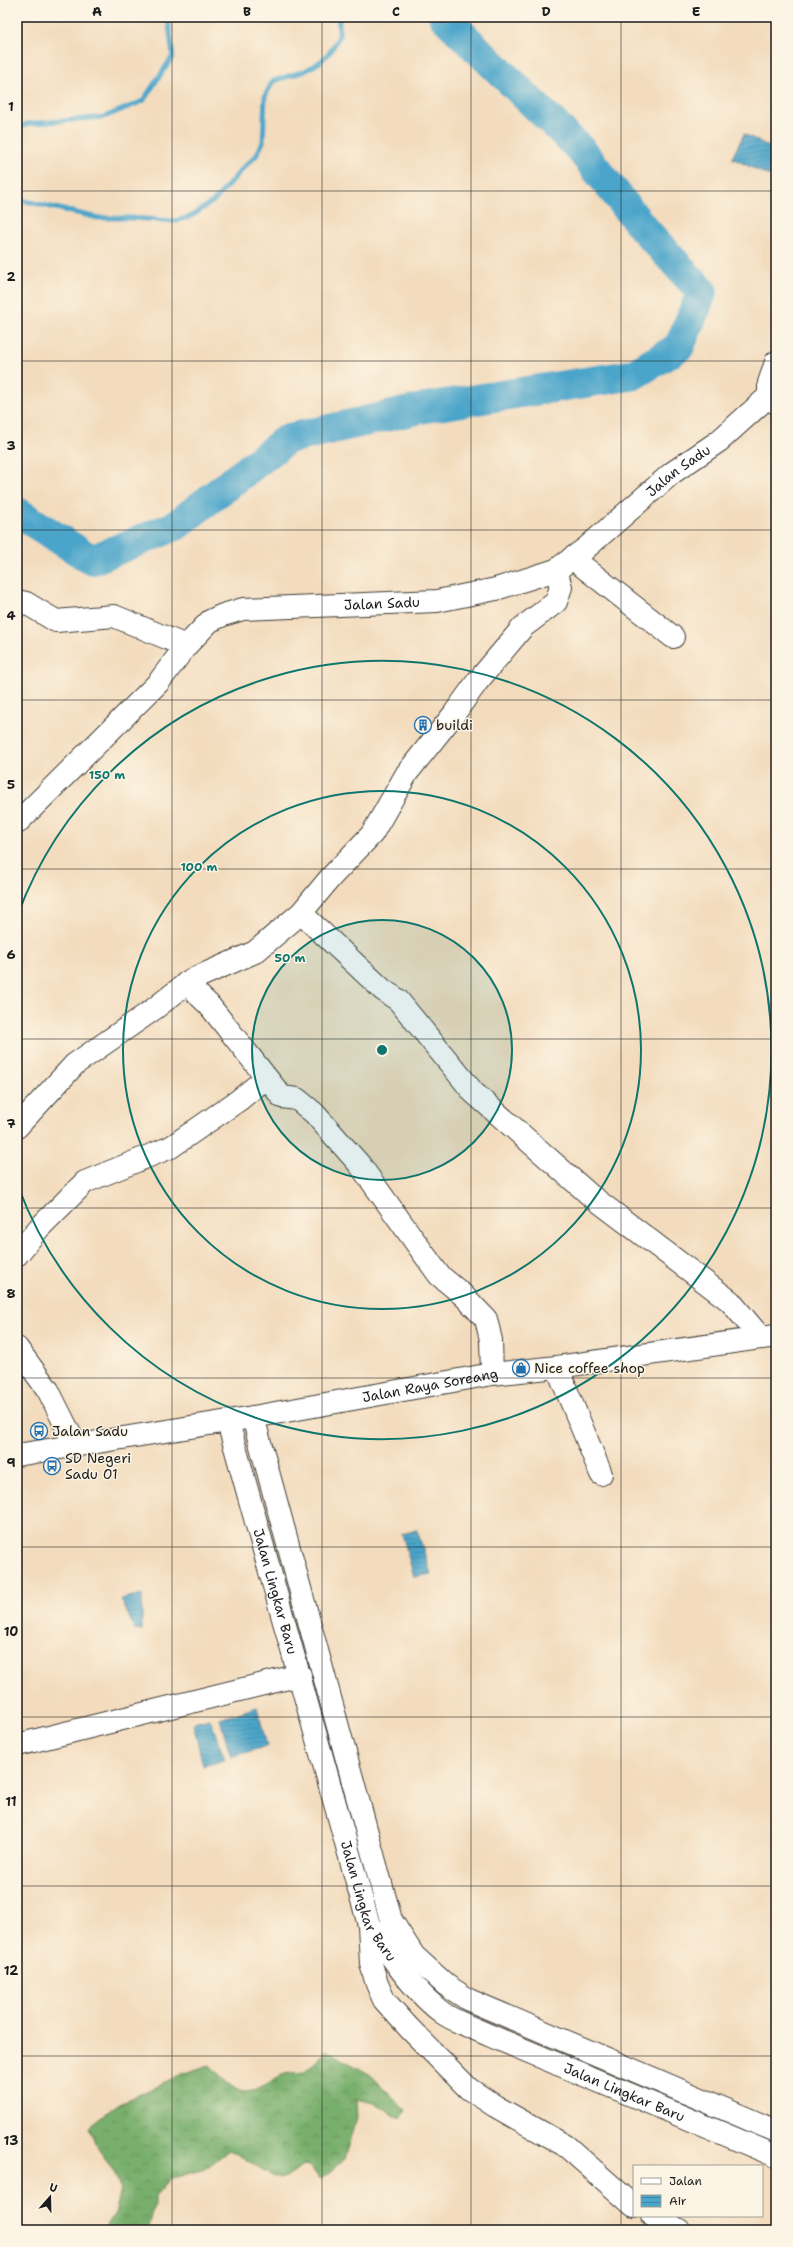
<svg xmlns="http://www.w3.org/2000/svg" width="793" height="2247" font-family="'Shantell Sans',sans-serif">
  <defs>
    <pattern id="forest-crowns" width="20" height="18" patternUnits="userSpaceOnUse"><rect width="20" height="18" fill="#78af6c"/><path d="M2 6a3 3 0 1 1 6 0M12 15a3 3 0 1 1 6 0" fill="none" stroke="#628e58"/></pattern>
    <pattern id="water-rules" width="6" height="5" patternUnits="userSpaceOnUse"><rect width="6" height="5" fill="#4ca5ca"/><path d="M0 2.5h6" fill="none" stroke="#3e86a3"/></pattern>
  </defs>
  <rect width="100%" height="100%" fill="#fcf5e5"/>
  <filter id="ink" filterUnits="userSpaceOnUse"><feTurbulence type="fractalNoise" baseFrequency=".025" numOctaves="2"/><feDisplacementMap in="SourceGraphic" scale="8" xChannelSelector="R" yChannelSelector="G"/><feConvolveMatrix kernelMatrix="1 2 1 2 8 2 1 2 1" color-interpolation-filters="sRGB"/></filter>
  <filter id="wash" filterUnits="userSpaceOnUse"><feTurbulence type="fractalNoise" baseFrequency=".012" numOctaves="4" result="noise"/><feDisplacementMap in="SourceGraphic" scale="16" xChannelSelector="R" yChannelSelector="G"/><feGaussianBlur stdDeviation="0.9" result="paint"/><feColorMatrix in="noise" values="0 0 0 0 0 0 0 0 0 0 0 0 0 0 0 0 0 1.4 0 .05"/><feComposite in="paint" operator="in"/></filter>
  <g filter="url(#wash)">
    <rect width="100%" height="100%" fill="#f3dcbd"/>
    <path fill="url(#forest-crowns)" stroke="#4a6644" d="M326 2050 371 2075 406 2110 401 2119 373 2103 356 2099 357 2118 345 2159 320 2180 311 2167 304 2165C297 2170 290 2177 282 2178 272 2178 241 2155 229 2150L205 2169 171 2179 155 2197V2206L148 2230H104L115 2213 121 2190 114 2172 95 2144 89 2127 117 2105 184 2073 210 2065C219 2074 229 2087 240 2091 254 2096 272 2078 285 2074 293 2071 301 2077 308 2070 314 2066 319 2056 326 2050Z"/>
    <path fill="url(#water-rules)" stroke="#346073" d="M744 134 776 150V162L769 176 732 158Z
      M417 1530 431 1574 414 1577 402 1534Z
      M142 1594V1630H135L121 1599Z
      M257 1707 267 1746 231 1757 220 1719Z
      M210 1719 225 1760 203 1766 193 1723Z"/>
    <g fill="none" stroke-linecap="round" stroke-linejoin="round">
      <path stroke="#4ca5ca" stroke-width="5" d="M17 130 26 124 104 117 143 101 173 56 168 17
        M17 199 98 218H130L174 221 190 217 215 200 244 167 256 156 263 142 265 96 273 81 305 71 320 62 331 51 339 36V17"/>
      <path stroke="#4ca5ca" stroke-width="31" d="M17 512 92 560 175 526 287 439 428 407 633 375 679 347 702 292 644 229 581 150 444 17"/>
    </g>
  </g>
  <g filter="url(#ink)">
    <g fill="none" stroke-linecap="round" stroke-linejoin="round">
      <g stroke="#3c3934" stroke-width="24">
        <g id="minor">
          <path d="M776 362 769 383V396L776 403"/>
          <path d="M572 558 673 637"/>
          <path d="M17 601 26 603 56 621 114 616 186 646"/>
          <path id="s1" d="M17 823 158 683 186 646 210 621 223 615 243 609 437 601 496 589 556 570 585 549 672 473 719 441 769 396"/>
          <path d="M301 913 383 990 398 1000 474 1093 590 1195 730 1301 761 1338"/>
          <path d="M186 983 209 1005 282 1097 297 1099 314 1113 360 1165 439 1275 463 1295 486 1319 491 1340 492 1374"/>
          <path d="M17 1127 75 1064 154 1009 191 980 255 952 301 913 331 877 372 834 407 773 454 714 477 682 523 627 556 602 561 587 556 570"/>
          <path d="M17 1255 39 1228 85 1182 171 1147 239 1100 266 1078"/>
          <path d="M17 1348 48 1390 76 1446"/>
          <path d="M557 1367 601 1474"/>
          <path d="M17 1745 300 1675"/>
          <path d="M369 1925 371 1964 377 1984 384 2000 409 2028 469 2089 495 2106 566 2146 634 2206"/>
          <path d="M653 2216 679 2230"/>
        </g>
      </g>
      <g stroke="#3c3934" stroke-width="24">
        <g id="major">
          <path id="s2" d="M253 1417 492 1374 557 1367 776 1336"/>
        </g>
      </g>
      <g stroke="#3c3934" stroke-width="24">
        <g id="highway">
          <path id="s3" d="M228 1422 369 1925C391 1956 413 1992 444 2014 458 2023 476 2029 491 2036L776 2156"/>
          <path d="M17 1455 253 1417 391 1920 414 1956 446 1985 469 2000 776 2131"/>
        </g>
      </g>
      <use href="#minor" stroke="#fff" stroke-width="22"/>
      <use href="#major" stroke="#fff" stroke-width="22"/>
      <use href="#highway" stroke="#fff" stroke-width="22"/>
    </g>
  </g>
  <path fill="none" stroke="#1c1c1c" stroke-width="1" stroke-opacity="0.55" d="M172 17V2230M322 17V2230M471 17V2230M621 17V2230M17 191H776M17 361H776M17 530H776M17 700H776M17 869H776M17 1039H776M17 1208H776M17 1378H776M17 1547H776M17 1717H776M17 1886H776M17 2056H776"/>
  <circle cx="382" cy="1050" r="130" fill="#0f766e" fill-opacity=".12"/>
  <g fill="none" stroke="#0f766e" stroke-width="2">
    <circle cx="382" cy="1050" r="130"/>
    <circle cx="382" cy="1050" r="259"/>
    <path d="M18 914A389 389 0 1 1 18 1186"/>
  </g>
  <defs>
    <g id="building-ring" transform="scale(0.9)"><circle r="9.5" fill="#fcf5e5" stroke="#1f6fb2" stroke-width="1.5"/><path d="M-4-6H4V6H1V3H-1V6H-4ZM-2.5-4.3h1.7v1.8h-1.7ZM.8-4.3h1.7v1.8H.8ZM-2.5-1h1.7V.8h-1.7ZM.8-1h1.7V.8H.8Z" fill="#1f6fb2"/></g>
    <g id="shop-ring" transform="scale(0.9)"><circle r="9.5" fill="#fcf5e5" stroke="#1f6fb2" stroke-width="1.5"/><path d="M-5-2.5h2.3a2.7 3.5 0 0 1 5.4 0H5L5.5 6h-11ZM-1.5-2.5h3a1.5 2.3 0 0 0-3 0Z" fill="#1f6fb2"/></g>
    <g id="bus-ring" transform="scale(0.9)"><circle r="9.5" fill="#fcf5e5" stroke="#1f6fb2" stroke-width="1.5"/><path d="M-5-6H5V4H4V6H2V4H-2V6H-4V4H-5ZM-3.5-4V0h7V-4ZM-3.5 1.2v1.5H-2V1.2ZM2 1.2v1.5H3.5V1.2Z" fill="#1f6fb2"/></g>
  </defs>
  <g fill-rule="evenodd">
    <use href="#building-ring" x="423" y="725"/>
    <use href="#shop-ring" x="521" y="1368"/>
    <use href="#bus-ring" x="39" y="1431"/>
    <use href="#bus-ring" x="52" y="1466"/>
  </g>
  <g text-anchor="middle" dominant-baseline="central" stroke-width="3" stroke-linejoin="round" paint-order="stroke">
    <g font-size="14" fill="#1c1c1c" stroke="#fcf5e5">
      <text stroke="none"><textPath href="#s1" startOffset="790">Jalan Sadu</textPath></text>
      <text stroke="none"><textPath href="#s1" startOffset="454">Jalan Sadu</textPath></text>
      <text stroke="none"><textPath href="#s2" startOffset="180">Jalan Raya Soreang</textPath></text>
      <text stroke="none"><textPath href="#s3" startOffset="176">Jalan Lingkar Baru</textPath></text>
      <text stroke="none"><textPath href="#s3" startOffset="500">Jalan Lingkar Baru</textPath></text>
      <text stroke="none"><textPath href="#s3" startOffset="836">Jalan Lingkar Baru</textPath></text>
    </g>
    <g font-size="14" fill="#1c1c1c" stroke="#fcf5e5" text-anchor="start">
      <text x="436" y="725">buildi</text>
      <text x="534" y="1368">Nice coffee shop</text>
      <text x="52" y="1431">Jalan Sadu</text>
      <text x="65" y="1458">SD Negeri<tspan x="65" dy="16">Sadu 01</tspan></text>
    </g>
  </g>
  <circle cx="382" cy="1050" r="6" fill="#0f766e" stroke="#fcf5e5" stroke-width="2"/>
  <g font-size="12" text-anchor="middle" font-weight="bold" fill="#0f766e" stroke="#fcf5e5" stroke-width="3" stroke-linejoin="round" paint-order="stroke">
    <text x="107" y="779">150 m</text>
    <text x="199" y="871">100 m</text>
    <text x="290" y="962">50 m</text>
  </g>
  <rect width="793" height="2247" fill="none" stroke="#fcf5e5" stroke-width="44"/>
  <rect x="633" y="2165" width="130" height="52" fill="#fcf5e5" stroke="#a29e95"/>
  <rect x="641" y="2178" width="20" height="6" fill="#ffffff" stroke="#a29e95"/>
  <text x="669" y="2185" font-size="12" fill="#1c1c1c">Jalan</text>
  <rect x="641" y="2195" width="20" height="12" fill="url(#water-rules)" stroke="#a29e95"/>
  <text x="669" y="2205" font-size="12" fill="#1c1c1c">Air</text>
  <g transform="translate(50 2197) rotate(20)" stroke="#fcf5e5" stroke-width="3" paint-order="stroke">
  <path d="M0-3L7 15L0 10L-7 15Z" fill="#1c1c1c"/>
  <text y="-6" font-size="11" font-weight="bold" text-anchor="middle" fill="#1c1c1c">U</text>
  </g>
  <rect x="22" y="22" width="749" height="2203" fill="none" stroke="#1c1c1c" stroke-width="1.5"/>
  <g font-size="13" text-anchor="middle" font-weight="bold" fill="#1c1c1c">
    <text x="97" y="16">A</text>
    <text x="247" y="16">B</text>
    <text x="396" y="16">C</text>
    <text x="546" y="16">D</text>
    <text x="696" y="16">E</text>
    <text x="11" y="111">1</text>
    <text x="11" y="281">2</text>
    <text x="11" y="450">3</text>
    <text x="11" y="620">4</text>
    <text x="11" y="789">5</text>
    <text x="11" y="959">6</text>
    <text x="11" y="1128">7</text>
    <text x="11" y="1298">8</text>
    <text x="11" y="1467">9</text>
    <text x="11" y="1636">10</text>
    <text x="11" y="1806">11</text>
    <text x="11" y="1975">12</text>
    <text x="11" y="2145">13</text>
  </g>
</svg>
